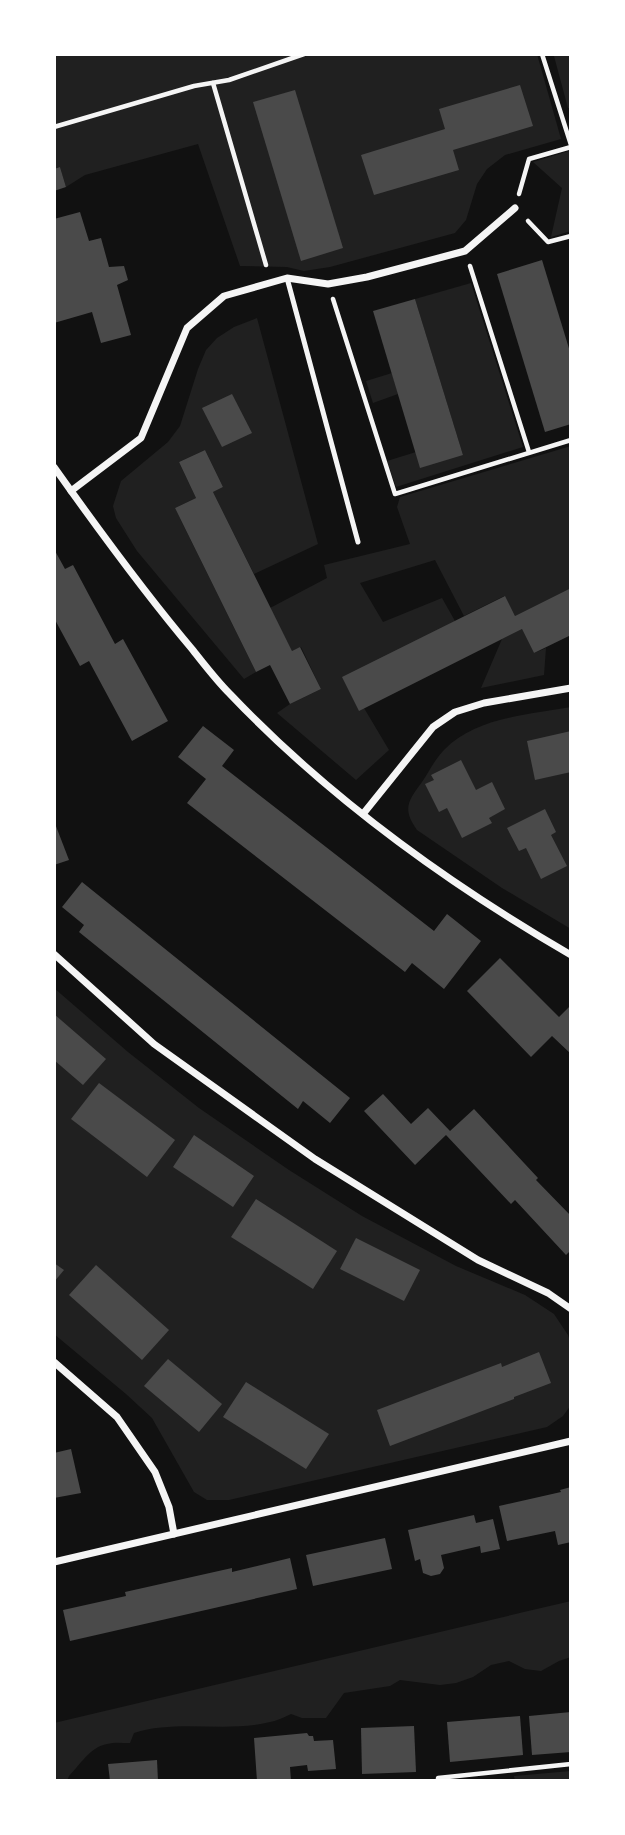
<svg xmlns="http://www.w3.org/2000/svg" width="625" height="1835" font-family="'IBM Plex Sans',sans-serif">
  <style>
    .green { fill: #202020 }
    .building { fill: #4a4a4a }
    .lines { fill: none; stroke-linecap: round; stroke-linejoin: round }
    .path { stroke: #f5f5f5; stroke-width: 4.5 }
    .service { stroke: #f5f5f5; stroke-width: 5 }
    .minor { stroke: #f5f5f5; stroke-width: 7 }
  </style>
  <rect width="100%" height="100%" fill="#111"/>
  <g class="green">
    <path d="M54,54H537L561,139L505,155L487,169L477,184L466,220L455,233L330,267L304,271L287,267L240,266L198,144L85,175L66,187L60,167L54,169Z"/>
    <path d="M561,54H571V108H568L554,56Z"/>
    <path d="M569,151L571,158V231L551,237L562,188L533,162Z"/>
    <path d="M471,283L523,447L396,487L387,461L416,452L463,455L415,299Z"/>
    <path d="M257,318L318,544L254,574L213,492L223,487L205,450L179,462L196,498L175,508L256,672L244,679L137,551L116,518L113,506L121,481L168,442L180,426L198,369L206,350L217,338L234,327Z"/>
    <path d="M392,373L398,394L373,403L366,381Z"/>
    <path d="M571,446V588L515,616L504,596L464,616L435,560L360,583L383,622L442,598L455,621L364,708L389,750L356,780L277,713L290,704L321,689L301,647L292,651L270,608L327,578L324,565L410,544L397,507L400,497Z"/>
    <path d="M522,629L534,653L546,648L544,675L481,688L502,639Z"/>
    <path d="M571,707V929L502,888L417,830C402,809 408,801 422,782C429,772 435,759 444,750C476,717 528,715 571,707Z"/>
    <path d="M54,988L128,1052L199,1108L289,1170L362,1216L456,1266L525,1295L554,1314L568,1335L571,1345V1405L563,1416L547,1427L229,1500H207L194,1492L152,1418L126,1394L54,1334Z"/>
    <path d="M571,1601V1657L559,1661L541,1671L525,1669L509,1661L491,1665L473,1677L456,1683L440,1685L400,1680L390,1686L344,1693L326,1718H302L291,1714C284,1717 277,1721 270,1722C226,1733 177,1719 134,1733L130,1743C122,1743 114,1742 107,1744C90,1747 80,1765 69,1776L67,1781H54V1723Z"/>
    <path d="M571,1771V1781H515L514,1776Z"/>
  </g>
  <g class="building">
    <path d="M520,85L533,126L453,150L459,170L374,195L361,155L445,129L439,109Z"/>
    <path d="M295,90L343,248L301,261L253,102Z"/>
    <path d="M60,167L66,187L54,191V169Z"/>
    <path d="M80,212L89,241L101,238L109,267L124,266L128,280L117,285L131,335L101,343L92,312L54,323V219Z"/>
    <path d="M542,260L571,355V424L545,432L497,274Z"/>
    <path d="M415,299L463,455L420,468L373,311Z"/>
    <path d="M232,394L252,433L222,447L202,408Z"/>
    <path d="M205,450L223,487L213,492L292,651L300,647L321,689L290,704L270,665L256,672L175,508L196,498L179,462Z"/>
    <path d="M54,549L65,569L73,565L115,644L123,639L168,721L132,741L89,661L80,666L54,618Z"/>
    <path d="M571,588V635L534,653L522,629L359,711L342,677L505,596L515,616Z"/>
    <path d="M203,726L234,750L222,766L434,931L447,914L481,941L444,989L412,963L405,972L187,803L206,779L178,757Z"/>
    <path d="M571,731V772L535,780L527,741Z"/>
    <path d="M461,760L476,790L492,782L505,809L489,818L492,823L462,838L447,808L439,812L425,784L434,780L431,775Z"/>
    <path d="M545,809L556,832L551,835L567,866L541,879L526,848L519,851L507,828Z"/>
    <path d="M54,821L69,860L54,865Z"/>
    <path d="M82,882L350,1098L330,1123L303,1101L298,1109L79,932L84,925L62,907Z"/>
    <path d="M500,958L559,1017L571,1005V1054L552,1036L531,1057L467,991Z"/>
    <path d="M54,1014L106,1059L83,1085L54,1060Z"/>
    <path d="M99,1083L175,1140L147,1177L71,1119Z"/>
    <path d="M383,1094L411,1124L428,1108L450,1131L474,1109L538,1178L536,1180L571,1216V1250L566,1255L515,1200L511,1204L446,1135L415,1165L364,1111Z"/>
    <path d="M194,1135L254,1176L233,1207L173,1167Z"/>
    <path d="M256,1199L337,1251L313,1289L231,1237Z"/>
    <path d="M356,1238L420,1270L404,1301L340,1269Z"/>
    <path d="M54,1263L64,1270L54,1282Z"/>
    <path d="M96,1265L169,1330L142,1360L69,1295Z"/>
    <path d="M539,1352L551,1383L514,1397V1399L390,1446L377,1410L501,1363L502,1367Z"/>
    <path d="M168,1359L222,1404L199,1432L144,1386Z"/>
    <path d="M246,1382L329,1434L306,1469L223,1417Z"/>
    <path d="M71,1449L81,1493L54,1498V1453Z"/>
    <path d="M571,1487V1542L558,1545L555,1531L507,1541L499,1506L561,1492L560,1490Z"/>
    <path d="M474,1515L476,1523L493,1519L500,1549L481,1553L480,1546L441,1555L444,1568L440,1574L431,1576L423,1573L420,1559L415,1561L408,1530Z"/>
    <path d="M385,1538L392,1569L313,1586L306,1555Z"/>
    <path d="M290,1558L297,1589L70,1641L63,1610L126,1596L125,1592L232,1568V1572Z"/>
    <path d="M571,1712V1752L532,1755L529,1716Z"/>
    <path d="M520,1716L523,1755L450,1762L447,1722Z"/>
    <path d="M414,1726L416,1772L362,1774L361,1728Z"/>
    <path d="M307,1733L309,1736H313L314,1741L333,1740L336,1769L308,1771L307,1765L290,1767L291,1781H257L254,1738Z"/>
    <path d="M157,1760L158,1781H110L108,1764Z"/>
  </g>
  <g class="lines">
    <g class="path">
      <path d="M542,54L571,145"/>
      <path d="M213,83L266,265"/>
      <path d="M54,127L194,86L229,80L304,54"/>
      <path d="M519,194L529,159L571,147"/>
      <path d="M528,221L548,242L571,236"/>
      <path d="M470,266L529,452"/>
      <path d="M333,299L395,494L571,440"/>
      <path d="M438,1781V1778L571,1764"/>
    </g>
    <path class="service" d="M287,278L358,542"/>
    <g class="minor">
      <path d="M54,467C98,529 143,591 192,649C204,664 216,680 230,694C329,798 447,883 571,955"/>
      <path d="M71,491L141,438L187,328L224,296L287,278L328,284L367,277L465,251L515,208"/>
      <path d="M363,814L433,727L455,712L484,703L571,688"/>
      <path d="M54,954L154,1044L315,1159L478,1260L548,1293L571,1309"/>
      <path d="M54,1362L117,1417L155,1472L169,1507L174,1534"/>
      <path d="M54,1562L571,1441"/>
    </g>
  </g>
  <rect width="625" height="1835" fill="none" stroke="#ffffff" stroke-width="112"/>
</svg>
